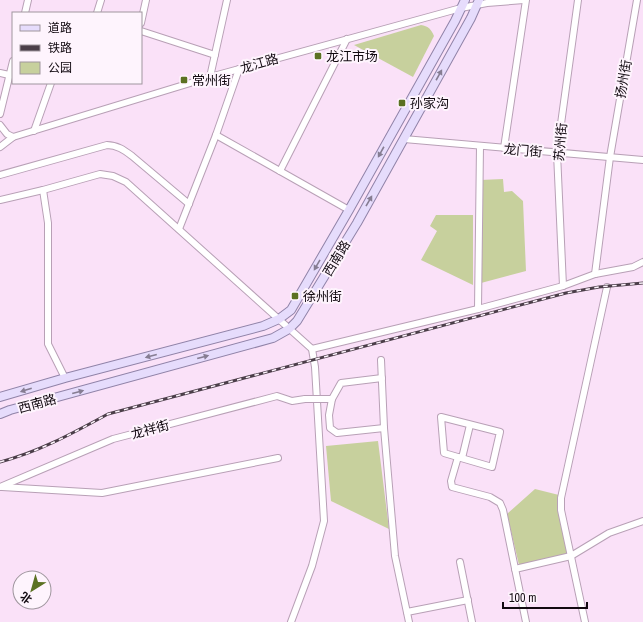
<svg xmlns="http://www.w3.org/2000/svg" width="643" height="622" font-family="'Archivo Narrow','Noto Sans SC',sans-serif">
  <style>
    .green { fill: #c7d09d }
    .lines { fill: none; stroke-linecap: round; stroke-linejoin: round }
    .minor-casing { stroke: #b8a0b6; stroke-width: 8 }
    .major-casing { stroke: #9083a8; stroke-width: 10 }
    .minor { stroke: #fff; stroke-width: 6 }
    .major { stroke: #e6dcfc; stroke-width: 8 }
    .rail-casing { stroke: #4b3e49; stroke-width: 3 }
    .rail { stroke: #fef4fd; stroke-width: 1.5; stroke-dasharray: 4.5; stroke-linecap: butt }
    .minor-bridge-casing { stroke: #b8a0b6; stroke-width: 8; stroke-linecap: butt }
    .minor-bridge { stroke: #fff; stroke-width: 6 }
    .oneway { fill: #867d92 }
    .poi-dot { fill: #5b7122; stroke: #fef4fd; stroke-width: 1.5 }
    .labels { text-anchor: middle; stroke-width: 4; stroke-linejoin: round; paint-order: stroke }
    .poi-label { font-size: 13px; fill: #110910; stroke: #fef4fd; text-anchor: start }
    .street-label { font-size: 13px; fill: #110910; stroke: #fef4fd }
  </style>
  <rect width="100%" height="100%" fill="#fae1f8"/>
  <g class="green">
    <path d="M421,25C428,26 431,29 434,36L413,77L354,45Z"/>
    <path d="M503,179L504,192L512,191L523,201L526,271L481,283L480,180Z"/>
    <path d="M436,215H473V285L421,260L437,231L430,226Z"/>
    <path d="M378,441L389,529L331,501L326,446Z"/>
    <path d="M535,489L559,495L558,507L567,554L519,565L507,514Z"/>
  </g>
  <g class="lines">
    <g class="minor-casing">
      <g id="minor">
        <path d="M25,13L28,0"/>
        <path d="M97,13L101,0"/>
        <path d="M141,23L146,0"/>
        <path d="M141,31L215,55"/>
        <path d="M0,73L9,75"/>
        <path d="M210,77L227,0"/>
        <path d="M0,114L13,61"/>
        <path d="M0,125L7,134L13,137"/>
        <path d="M34,131L51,83"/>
        <path d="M216,135L349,210"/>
        <path d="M404,139L643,160"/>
        <path d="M0,147L13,137L210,77L461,8L487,3L524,0"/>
        <path d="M504,148L526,0"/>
        <path d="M280,171L347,39"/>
        <path d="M0,175L107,145C117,145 124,150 132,156L189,204"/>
        <path d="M43,190L48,223V344L65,378"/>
        <path d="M0,200L43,190L100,174L113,176L126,182L312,349L315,367L324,521L312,566L291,622"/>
        <path d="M179,229L216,135L239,69"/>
        <path d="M595,274L610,157L637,0"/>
        <path d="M563,286L557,153L578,0"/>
        <path d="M478,309L480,146"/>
        <path d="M312,349L478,309L563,286L595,274L633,267L643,262"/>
        <path d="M381,360L384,428L395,556L409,622"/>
        <path d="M324,399H332L329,415L330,428L337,433L384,428"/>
        <path d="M332,399L341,383L382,378"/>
        <path d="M441,417L500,432L492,467L444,453Z"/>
        <path d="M458,457L451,481L452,487L490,497L500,503L503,510L526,622"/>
        <path d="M462,458L470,425"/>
        <path d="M0,487L113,439L277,396L292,401L305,399"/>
        <path d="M2,487L102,493L278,458"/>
        <path d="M460,562L472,622"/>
        <path d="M515,569L571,556L609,533L643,521"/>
        <path d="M407,612L468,600"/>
        <path d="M585,622L561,510V498L607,287"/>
      </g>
    </g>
    <g class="major-casing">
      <g id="major">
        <path d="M0,397L65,378L263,326L279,319L291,310L349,210L455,21L465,0"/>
        <path d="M0,414L10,410L273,338L289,329L297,321L357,223L471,18L479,0"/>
      </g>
    </g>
    <use href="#minor" class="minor"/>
    <use href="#major" class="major"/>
    <g class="rail-casing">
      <path id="rail" d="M0,462C39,452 73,433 108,414L566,293L599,287L643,283"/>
    </g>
    <use href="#rail" class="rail"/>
    <g class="minor-bridge-casing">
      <path id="minor-bridge" d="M305,399H324"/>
    </g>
    <use href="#minor-bridge" class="minor-bridge"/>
  </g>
  <defs><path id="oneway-solid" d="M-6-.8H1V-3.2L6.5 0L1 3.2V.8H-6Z"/></defs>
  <g class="oneway">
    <use href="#oneway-solid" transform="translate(439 75) rotate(-61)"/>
    <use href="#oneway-solid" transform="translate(381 152) rotate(119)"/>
    <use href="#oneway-solid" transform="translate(369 201) rotate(-60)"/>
    <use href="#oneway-solid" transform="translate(317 265) rotate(120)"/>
    <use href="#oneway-solid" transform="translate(151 356) rotate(165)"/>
    <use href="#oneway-solid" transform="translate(203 357) rotate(-15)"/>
    <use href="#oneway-solid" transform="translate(26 390) rotate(163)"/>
    <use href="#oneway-solid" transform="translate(78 392) rotate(-15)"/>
  </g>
  <g class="poi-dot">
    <rect x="314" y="52" width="8" height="8" rx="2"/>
    <rect x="180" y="76" width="8" height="8" rx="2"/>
    <rect x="398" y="99" width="8" height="8" rx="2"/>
    <rect x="291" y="292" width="8" height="8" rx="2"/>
  </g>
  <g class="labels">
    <g class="poi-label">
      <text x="326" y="61">龙江市场</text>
      <text x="192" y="85">常州街</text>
      <text x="410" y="108">孙家沟</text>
      <text x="303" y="301">徐州街</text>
    </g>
    <g class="street-label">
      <text transform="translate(259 63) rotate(-16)" y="5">龙江路</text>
      <text transform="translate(623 79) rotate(-80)" y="5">扬州街</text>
      <text transform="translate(560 142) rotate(-85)" y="5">苏州街</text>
      <text transform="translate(523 150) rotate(5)" y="5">龙门街</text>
      <text transform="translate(336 258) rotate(-59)" y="5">西南路</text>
      <text transform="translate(37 403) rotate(-15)" y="5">西南路</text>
      <text transform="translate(150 429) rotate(-15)" y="5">龙祥街</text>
    </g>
  </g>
  <rect x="12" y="12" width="130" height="72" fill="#fef4fd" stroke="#9f969e"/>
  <rect x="20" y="25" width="20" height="6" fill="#e6dcfc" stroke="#9f969e"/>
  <text x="48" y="32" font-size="12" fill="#110910">道路</text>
  <rect x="20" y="45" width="20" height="6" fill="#4b3e49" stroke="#9f969e"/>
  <text x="48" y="52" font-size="12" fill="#110910">铁路</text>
  <rect x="20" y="62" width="20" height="12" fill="#c7d09d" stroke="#9f969e"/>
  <text x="48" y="72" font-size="12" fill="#110910">公园</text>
  <g transform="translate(32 590) rotate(217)"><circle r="19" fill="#fef4fd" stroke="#9f969e"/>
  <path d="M0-3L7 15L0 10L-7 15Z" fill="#5b7122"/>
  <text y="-6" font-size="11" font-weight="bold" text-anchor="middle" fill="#110910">北</text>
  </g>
  <path d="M503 602v6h84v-6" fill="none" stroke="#110910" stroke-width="2"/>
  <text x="509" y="602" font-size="12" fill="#110910" stroke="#fef4fd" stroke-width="3" paint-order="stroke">100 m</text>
</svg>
